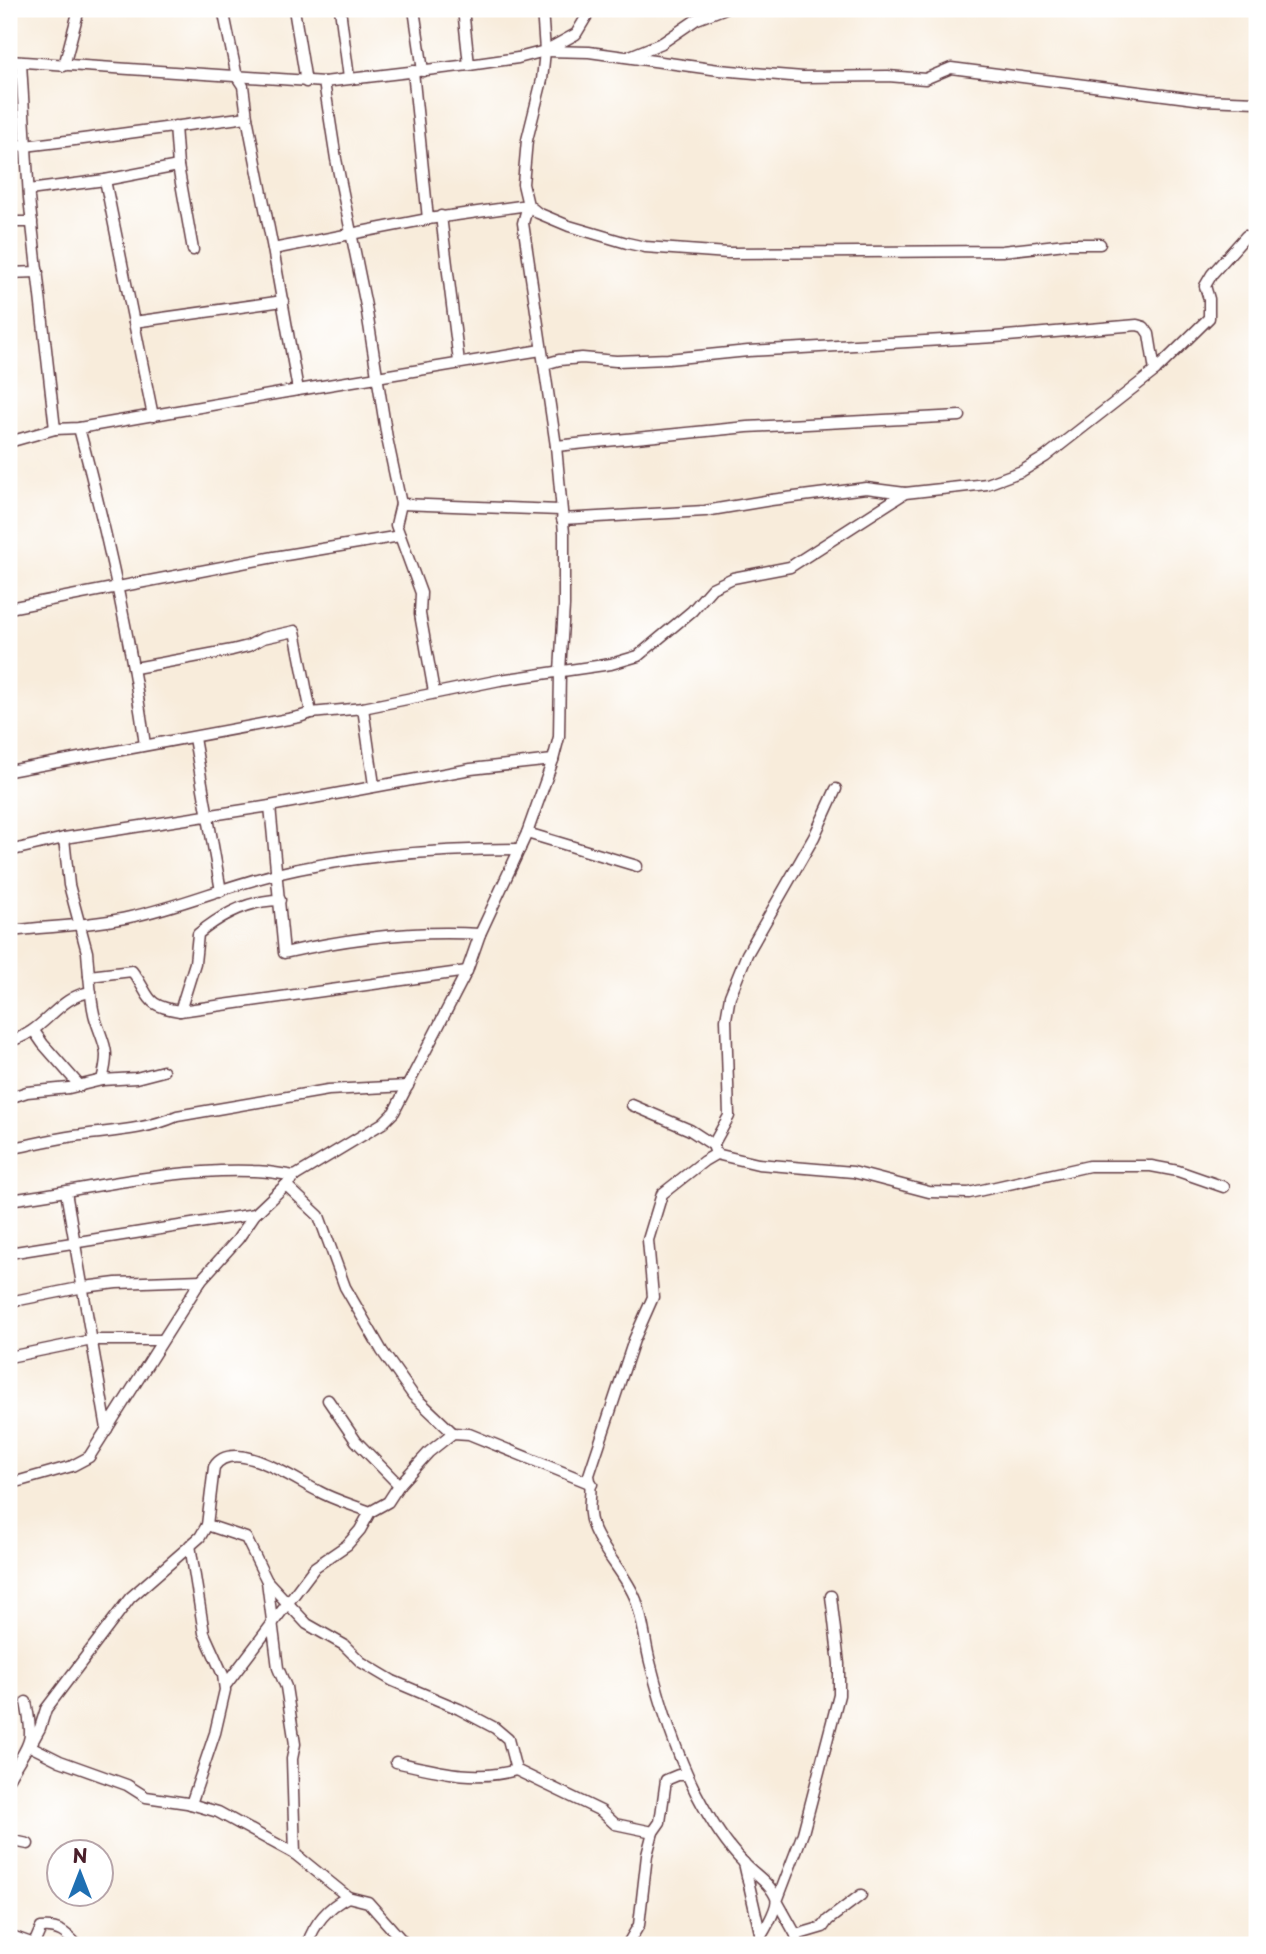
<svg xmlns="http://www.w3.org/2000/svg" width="1266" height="1954" font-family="'Playpen Sans',sans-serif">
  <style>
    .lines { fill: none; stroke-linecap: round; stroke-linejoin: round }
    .minor-casing { stroke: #643e45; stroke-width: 13 }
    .minor { stroke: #fff; stroke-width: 10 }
  </style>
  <rect width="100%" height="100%" fill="#fff"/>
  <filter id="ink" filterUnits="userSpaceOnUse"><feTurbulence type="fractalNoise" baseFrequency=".0143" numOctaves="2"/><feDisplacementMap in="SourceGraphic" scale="14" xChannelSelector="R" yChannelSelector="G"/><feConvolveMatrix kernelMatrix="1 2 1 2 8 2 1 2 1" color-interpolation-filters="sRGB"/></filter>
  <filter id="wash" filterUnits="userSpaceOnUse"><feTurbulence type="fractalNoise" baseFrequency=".00686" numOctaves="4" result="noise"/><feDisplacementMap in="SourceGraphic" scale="28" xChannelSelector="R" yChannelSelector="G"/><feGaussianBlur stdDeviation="1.57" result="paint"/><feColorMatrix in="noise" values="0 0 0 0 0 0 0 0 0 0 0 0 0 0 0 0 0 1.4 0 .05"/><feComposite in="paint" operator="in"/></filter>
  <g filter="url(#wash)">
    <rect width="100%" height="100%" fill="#f8ecdb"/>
  </g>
  <g filter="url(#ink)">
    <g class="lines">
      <g class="minor-casing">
        <g id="minor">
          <path d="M223,9L237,77L243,86L247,117L273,249L428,219"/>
          <path d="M294,9L306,82"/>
          <path d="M340,9L349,78"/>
          <path d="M414,9L423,71"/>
          <path d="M463,9L469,65"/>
          <path d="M545,51L589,52L719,70L803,77L888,76L925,79L951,68L1203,100L1257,102"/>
          <path d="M630,56L662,43L697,19L723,9"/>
          <path d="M9,61L324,82L469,65L518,58L545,51L576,34L591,9"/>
          <path d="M21,63L29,198L55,429L79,428L298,390L541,350"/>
          <path d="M64,66L79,9"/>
          <path d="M413,71L428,219L528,205L538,213L569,226L627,243L645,247L728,253L1002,251L1066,244H1100"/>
          <path d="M324,82L336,159L366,306L387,438L401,504L396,525L421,593L420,614L434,692"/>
          <path d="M175,126L178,166L193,250"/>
          <path d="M9,144L25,146L83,139L247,117"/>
          <path d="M105,180L153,416"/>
          <path d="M29,190L105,180L178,166"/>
          <path d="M441,216L459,362"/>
          <path d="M9,222H32"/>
          <path d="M273,249L298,390"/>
          <path d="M9,273L38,272"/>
          <path d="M134,322L283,301"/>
          <path d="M545,364L559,360L582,358L616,361L668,359L748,351L995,337L1137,325L1144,327L1149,334L1155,371"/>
          <path d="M79,428C107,533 131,639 145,745"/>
          <path d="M9,442L55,429"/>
          <path d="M556,446L747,427L960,416"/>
          <path d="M401,504L560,510"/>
          <path d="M562,519L705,511L771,500L866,488L905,493"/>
          <path d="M9,608L274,557L400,536"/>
          <path d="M135,668L232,650L248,646L263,638L295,631L311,713"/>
          <path d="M363,708L374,785"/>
          <path d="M194,738L221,891"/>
          <path d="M9,771L299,717L311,713L363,708L500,680L611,664L638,656L692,611L712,588L733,578L790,567L905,493L987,484L1022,471L1045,457L1155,371L1209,318V299L1205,286L1212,274L1246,236"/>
          <path d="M270,806L284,953C349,938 413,930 480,934"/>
          <path d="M527,833L637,866"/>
          <path d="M64,838L69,885L87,952L89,976"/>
          <path d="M9,851L64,838L270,806L471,769L553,760"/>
          <path d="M9,931C49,926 91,926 130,917C178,907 224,887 272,875C353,855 437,849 520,849"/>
          <path d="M180,1011L195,963L198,934C221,915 250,900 280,900"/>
          <path d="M34,1031L43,1044L80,1086"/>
          <path d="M9,1041C44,1034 57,996 91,992"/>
          <path d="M102,1080L136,1078L163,1071"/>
          <path d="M9,1098L27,1092L69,1088L102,1080C110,1049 105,1048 96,1021C91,1007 91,991 89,976L132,971C152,996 142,1005 180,1011L467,971"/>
          <path d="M632,1105L690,1130L713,1145"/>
          <path d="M9,1149C30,1145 52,1139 74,1136C110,1131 143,1131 177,1116L328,1090L408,1086"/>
          <path d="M716,1154L713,1145L729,1116L726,1019L730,996L747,954L814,837L836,789"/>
          <path d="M286,1185L319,1216L345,1287L382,1351L413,1395L453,1433"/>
          <path d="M66,1192L107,1429"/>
          <path d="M9,1200C90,1189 171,1168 253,1171C267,1171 281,1174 295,1176"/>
          <path d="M9,1253L255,1214"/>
          <path d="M9,1302L84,1287L116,1283L201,1280"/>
          <path d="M9,1357L92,1340H162"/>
          <path d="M328,1400L356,1441L399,1485L388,1502L370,1512C353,1505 334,1500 318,1491C295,1480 233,1436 214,1467L207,1525L200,1537L130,1598L46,1709L40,1728L30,1746L60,1761L127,1785L146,1797L187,1803L218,1812L295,1854L348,1897"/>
          <path d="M9,1484L72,1466L89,1457L201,1280L238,1239L255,1214L295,1176L383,1123L394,1112L467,971L480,934L527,833L553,760L559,737L560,671L564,606V533L556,446L523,223L528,205L523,184L527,140L542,80L545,51L542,9"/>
          <path d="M399,1485L429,1452L453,1433L469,1434L592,1484"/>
          <path d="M207,1525L246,1538L267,1581L278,1668L286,1687L295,1744L292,1759L295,1854"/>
          <path d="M190,1545L204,1633L223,1675L225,1690L215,1733L191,1804"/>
          <path d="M267,1581L307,1624L344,1645L361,1662L393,1681L459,1709L495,1728L508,1739L516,1770L601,1811L615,1824L653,1832"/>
          <path d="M225,1686L315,1567L347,1545L360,1530L370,1512"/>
          <path d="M396,1762C437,1771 475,1782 516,1770"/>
          <path d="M9,1778C29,1741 35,1747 26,1702"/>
          <path d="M9,1840L28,1844"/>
          <path d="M744,1863L761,1937"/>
          <path d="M9,1935L34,1944L41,1928C58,1926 66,1933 77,1945"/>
          <path d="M796,1935L823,1927L828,1920L861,1895"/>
          <path d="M307,1945C314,1924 328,1907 348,1897L368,1902L406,1945"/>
          <path d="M627,1945L639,1925L647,1855L653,1832L660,1822L666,1780L678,1775H687"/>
          <path d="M754,1945C761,1938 779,1907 776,1898C771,1884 754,1874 744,1863C724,1843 709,1818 696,1793C676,1753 661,1706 650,1662C645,1642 643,1620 636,1600C626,1574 603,1553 593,1527C585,1506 594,1493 589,1475L634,1340L653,1297L648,1240L662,1194L704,1161L716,1154L758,1164L853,1172L929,1192L969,1193L1089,1166H1151L1178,1171L1224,1187"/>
          <path d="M798,1945L796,1935L777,1901L803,1833L839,1695V1664L831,1596"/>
          <path d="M1244,1945L1257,1942"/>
        </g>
      </g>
      <use href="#minor" class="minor"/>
    </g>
  </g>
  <rect width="1266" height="1954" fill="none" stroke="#fff" stroke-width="35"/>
  <g transform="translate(80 1873)"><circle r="33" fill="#ffffff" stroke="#b7a5aa" stroke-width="2"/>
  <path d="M0-5L12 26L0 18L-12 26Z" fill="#1f6fb2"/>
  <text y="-10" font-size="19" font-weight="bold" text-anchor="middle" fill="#4a1f2b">N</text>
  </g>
</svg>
